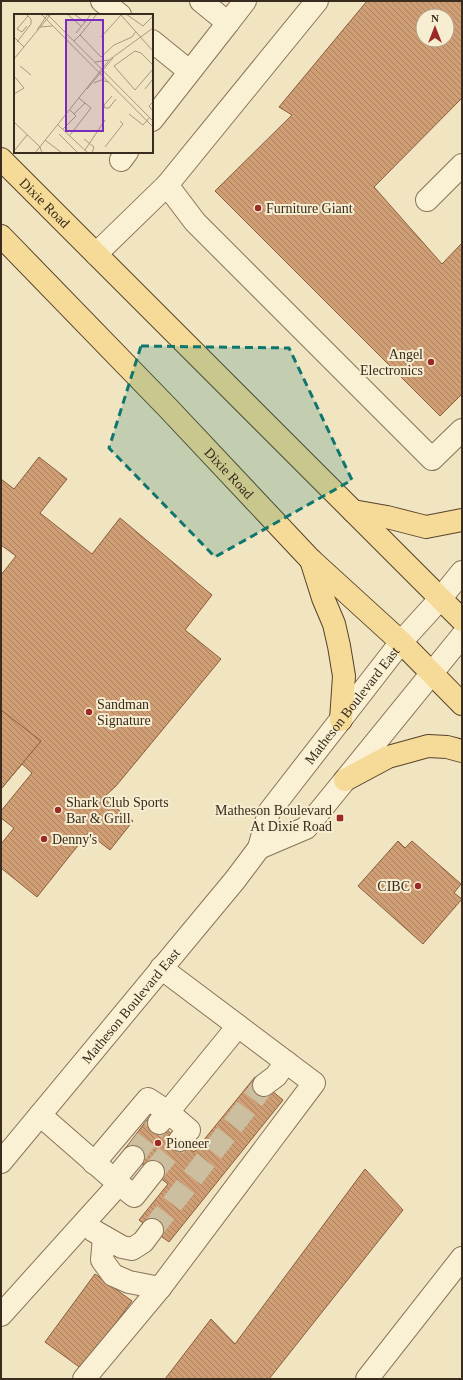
<svg xmlns="http://www.w3.org/2000/svg" width="463" height="1380" font-family="Georgia,serif">
  <style>
    .building { fill: url(#building-back-hatch); stroke: #8a5e3d; fill-rule: evenodd }
    .lines { fill: none; stroke-linecap: round; stroke-linejoin: round }
    .minor-tunnel { stroke: #cbbfa0; stroke-width: 22; stroke-dasharray: 22 11; stroke-linecap: butt }
    .minor-casing { stroke: #8a7458; stroke-width: 24 }
    .major-casing { stroke: #57422c; stroke-width: 24 }
    .minor { stroke: #faf0d4; stroke-width: 22 }
    .major { stroke: #f5db97; stroke-width: 22 }
    .marked { fill: #0f766e; fill-opacity: 0.2; stroke: #0f766e; stroke-width: 3; stroke-dasharray: 8 5; stroke-linejoin: round }
    .poi-dot { fill: #9b2925; stroke: #f7edd1; stroke-width: 1.5 }
    .labels { text-anchor: middle; stroke-width: 4; stroke-linejoin: round; paint-order: stroke }
    .street-label { font-size: 14px; fill: #392b1d; stroke: #f7edd1 }
    .poi-label { font-size: 14px; fill: #392b1d; stroke: #f7edd1; text-anchor: start }
    .inset-road { fill: none; stroke: #a79a7f; stroke-width: 1 }
    .view { fill: #7b2cbf; fill-opacity: 0.15; stroke: #7b2cbf; stroke-width: 2 }
    .inset-edge { fill: none; stroke: #392b1d; stroke-width: 2 }
  </style>
  <defs>
    <pattern id="building-back-hatch" width="6" height="6" patternUnits="userSpaceOnUse"><rect width="6" height="6" fill="#cf9e75"/><path d="M-1 5l2 2M0 0l6 6M5-1l2 2" fill="none" stroke="#a9815f"/></pattern>
  </defs>
  <rect width="100%" height="100%" fill="#f0e4c1"/>
  <g class="building">
    <path d="M367,1H462V98L374,187L442,264L462,243V394L440,416L215,191L292,115L279,107ZM423,16H447V40H423Z"/>
    <path d="M39,457L67,479L40,513L92,554L120,518L212,595L185,630L221,659L116,786L103,798L133,821L110,850L88,833L37,897L1,868V844L14,828L1,818V811L32,773L22,764L1,789V575L16,556L1,545V479L14,489Z"/>
    <path d="M1,710L41,741L1,789Z"/>
    <path d="M398,841L405,848L412,841L461,884L454,893L462,899L423,944L358,886Z"/>
    <path d="M255,1077L283,1100L169,1242L139,1220L168,1184L124,1150L150,1116L194,1152Z"/>
    <path d="M365,1169L403,1210L269,1379H165L211,1319L235,1344Z"/>
    <path d="M95,1274L132,1301L82,1369L45,1342Z"/>
  </g>
  <g class="lines">
    <g class="minor-tunnel">
      <path d="M133,1157L159,1123"/>
      <path d="M153,1172L180,1140"/>
      <path d="M152,1230L264,1085"/>
    </g>
    <g class="minor-casing">
      <g id="minor">
        <path d="M102,1L120,15"/>
        <path d="M201,1L228,23L245,1"/>
        <path d="M152,41L189,71"/>
        <path d="M152,120L228,23"/>
        <path d="M121,160L127,152"/>
        <path d="M167,185L317,1"/>
        <path d="M427,200L462,165"/>
        <path d="M96,254L167,185L195,222L432,459L462,430"/>
        <path d="M259,848L306,828L462,636"/>
        <path d="M264,1085L276,1076L286,1062"/>
        <path d="M159,1123L168,1112L189,1130L180,1140"/>
        <path id="s1" d="M1,1162L235,880L259,848L269,812L401,642L440,599L462,572"/>
        <path d="M94,1163L148,1099L168,1112L238,1026"/>
        <path d="M114,1180L133,1157"/>
        <path d="M119,1184L134,1196L153,1172"/>
        <path d="M94,1231L122,1247L132,1249L143,1242L152,1230"/>
        <path d="M104,1237L102,1260L113,1275L129,1282L160,1288"/>
        <path d="M1,1315L119,1184L40,1115"/>
        <path d="M84,1379L160,1288L314,1083L161,968"/>
        <path d="M367,1379L462,1258"/>
      </g>
    </g>
    <g class="major-casing">
      <g id="major">
        <path id="s2" d="M1,159L462,620"/>
        <path id="s3" d="M1,236L168,408L310,559L401,642L462,704"/>
        <path d="M353,511L387,517L426,527L462,520"/>
        <path d="M311,560L323,598L334,624L339,646L344,676L341,720"/>
        <path d="M345,780L388,757L428,746L447,747L462,751"/>
      </g>
    </g>
    <use href="#minor" class="minor"/>
    <use href="#major" class="major"/>
  </g>
  <path class="marked" d="M141,346L289,348L352,480L215,557L109,448Z"/>
  <g class="poi-dot">
    <circle cx="258" cy="208" r="4"/>
    <circle cx="431" cy="362" r="4"/>
    <circle cx="89" cy="712" r="4"/>
    <circle cx="58" cy="810" r="4"/>
    <rect x="336" y="814" width="8" height="8" rx="2"/>
    <circle cx="44" cy="839" r="4"/>
    <circle cx="418" cy="886" r="4"/>
    <circle cx="158" cy="1143" r="4"/>
  </g>
  <g class="labels">
    <g class="street-label">
      <text dy="5" stroke="none"><textPath href="#s2" startOffset="62">Dixie Road</textPath></text>
      <text dy="5" stroke="none"><textPath href="#s3" startOffset="329">Dixie Road</textPath></text>
      <text dy="5" stroke="none"><textPath href="#s1" startOffset="579">Matheson Boulevard East</textPath></text>
      <text dy="5" stroke="none"><textPath href="#s1" startOffset="203">Matheson Boulevard East</textPath></text>
    </g>
    <g class="poi-label">
      <text x="266" y="213">Furniture Giant</text>
      <text x="423" y="359" text-anchor="end">Angel<tspan x="423" dy="16">Electronics</tspan></text>
      <text x="97" y="709">Sandman<tspan x="97" dy="16">Signature</tspan></text>
      <text x="66" y="807">Shark Club Sports<tspan x="66" dy="16">Bar &amp; Grill</tspan></text>
      <text x="332" y="815" text-anchor="end">Matheson Boulevard<tspan x="332" dy="16">At Dixie Road</tspan></text>
      <text x="52" y="844">Denny's</text>
      <text x="410" y="891" text-anchor="end">CIBC</text>
      <text x="166" y="1148">Pioneer</text>
    </g>
  </g>
  <g transform="translate(14 14)">
    <rect width="139" height="139" fill="#f0e4c1"/>
    <path class="inset-road" d="M27,0L139,113M33,0L139,107M53,0L67,12M60,0L71,8L77,0M106,0L139,37M112,0L129,12L139,2M13,12L8,18L3,15L14,2M26,13L38,12M23,16L34,0M62,19L71,8M66,21L83,0M0,23L10,33M87,23L108,0M60,27L66,21L87,43L100,31L118,23L122,17M3,28L17,10V5L12,0M0,45L37,0M81,48L95,46M139,51L127,39L121,37L100,52L121,76L139,55M6,52L17,61M0,62L10,74L0,80M80,69L87,66L94,68M73,75L99,44M131,75L139,65M98,82L90,91L91,94H95L102,85M139,88L135,92L139,97M60,100L71,89M115,100L129,111L136,103M0,108L26,133L28,139M44,111L74,139M49,115L62,102L56,96M45,120L64,139M56,121L77,94L65,84M70,125L80,133L78,139M31,126L48,139M91,133L109,110L106,107M71,136L91,106M0,137L13,121M21,139L95,46L139,14"/>
    <path class="view" d="M52,6H89V117H52Z"/>
    <rect width="139" height="139" class="inset-edge"/>
  </g>
  <rect width="463" height="1380" fill="none" stroke="#392b1d" stroke-width="4"/>
  <g transform="translate(435 28)"><circle r="19" fill="#f7edd1" stroke="#ab9f89"/>
  <path d="M0-3L7 15L0 10L-7 15Z" fill="#9b2925"/>
  <text y="-6" font-size="11" font-weight="bold" text-anchor="middle" fill="#392b1d">N</text>
  </g>
</svg>
